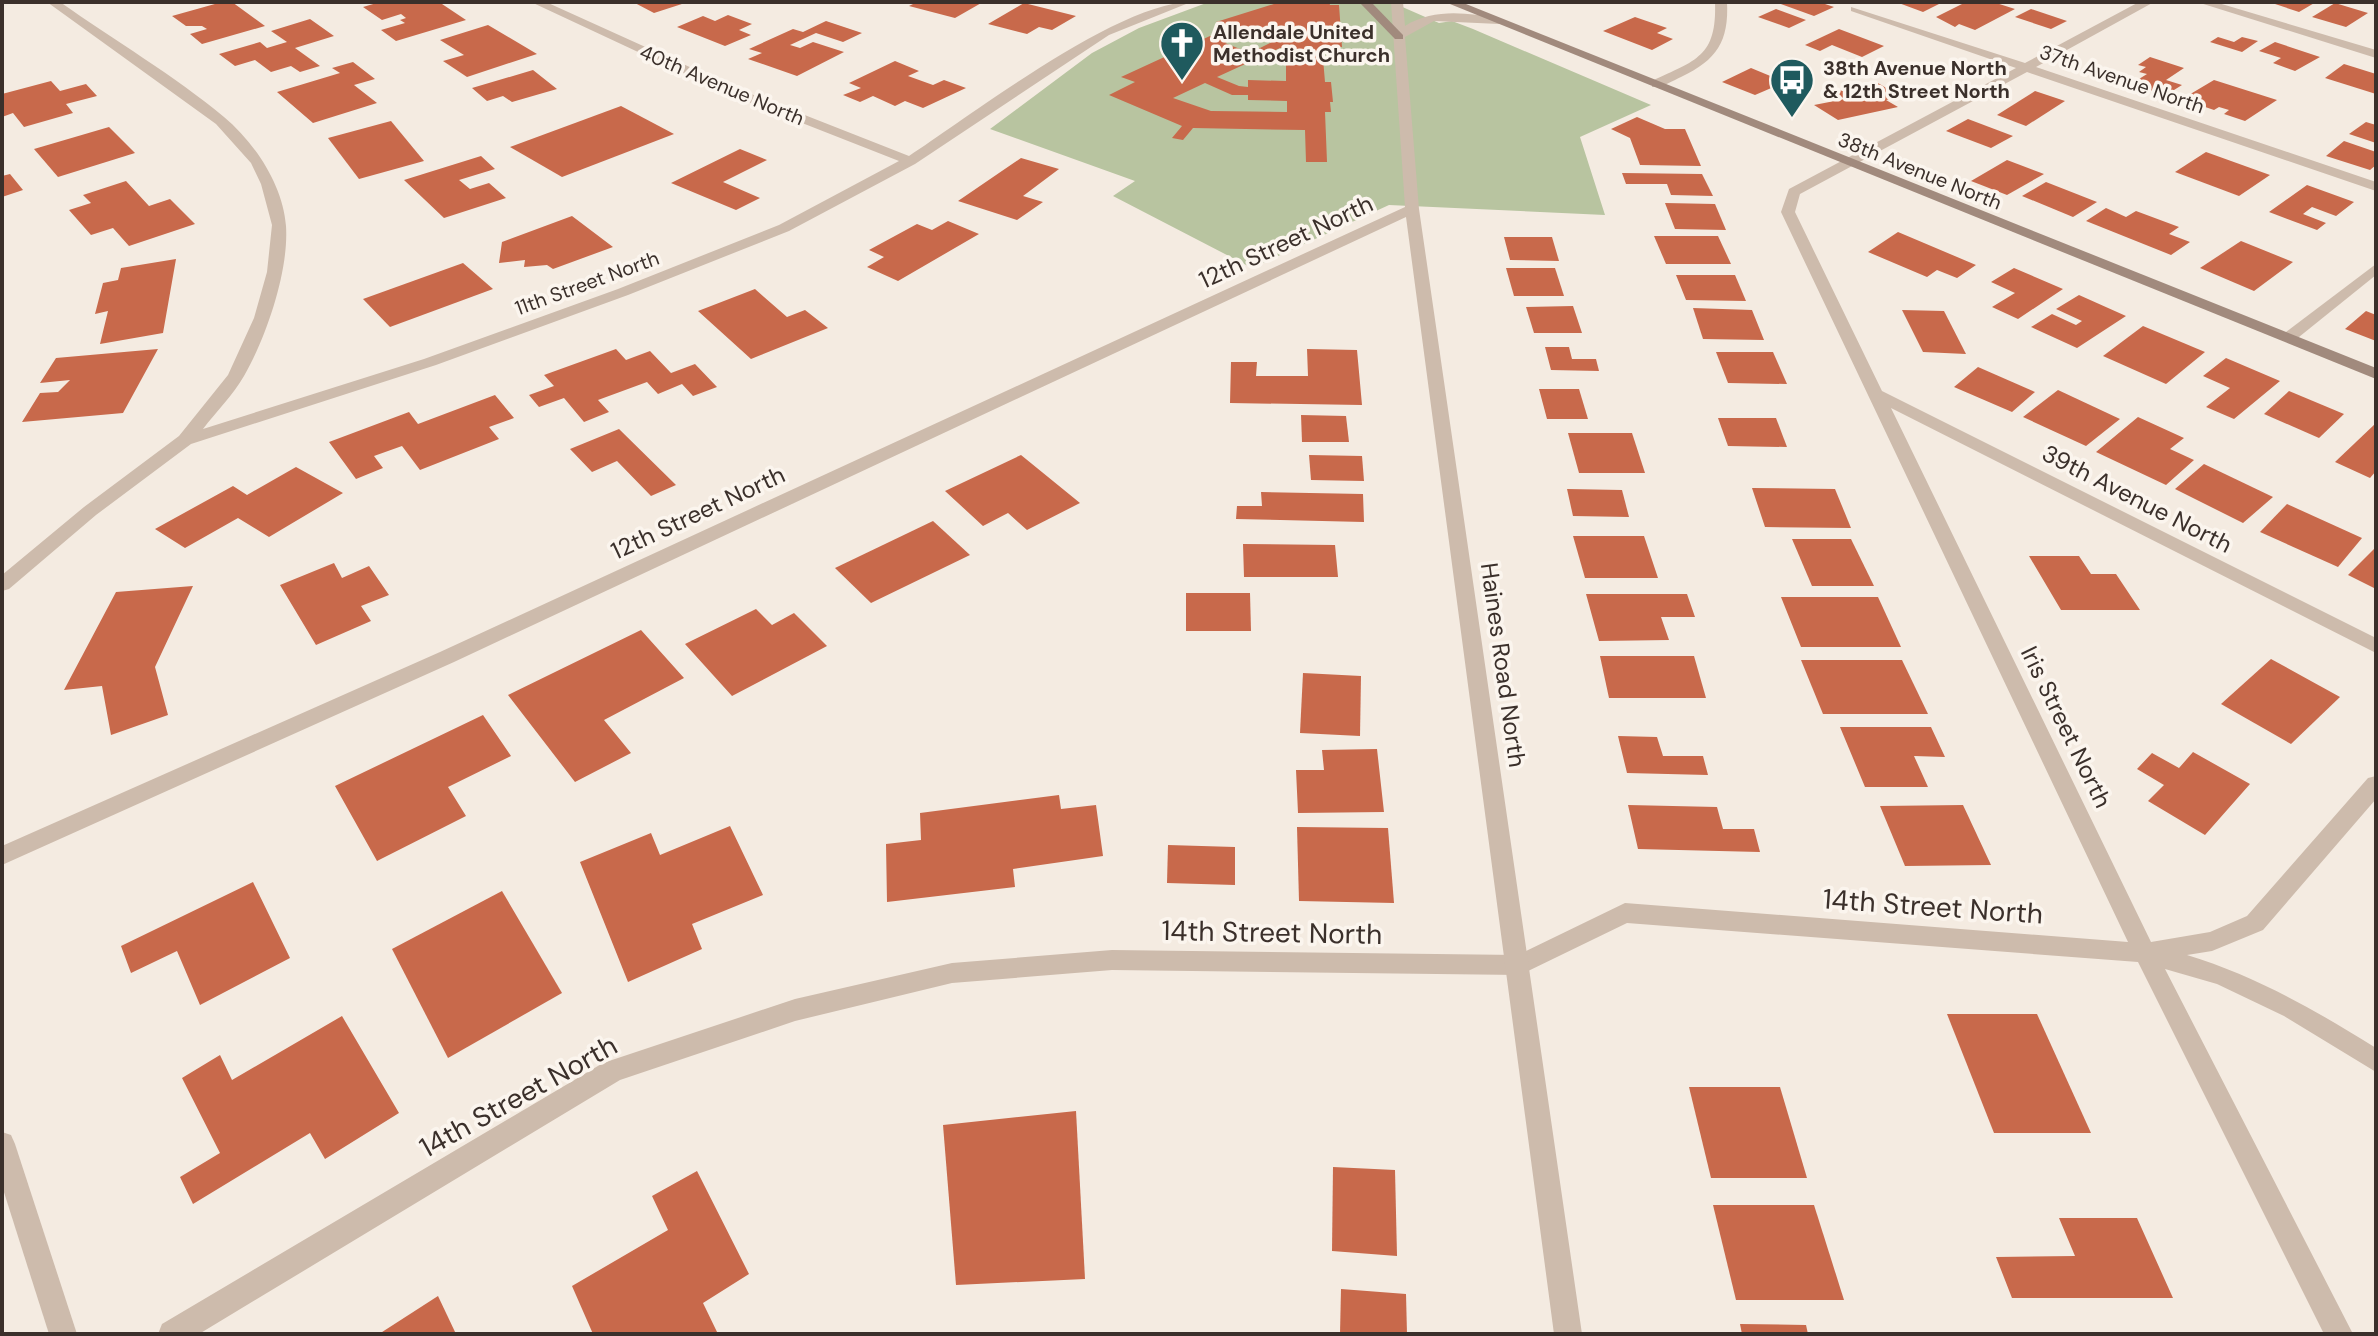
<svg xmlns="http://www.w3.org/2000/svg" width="2378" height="1336" font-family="'DM Sans',sans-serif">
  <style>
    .green { fill: #b8c4a0 }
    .building { fill: #c8694b; fill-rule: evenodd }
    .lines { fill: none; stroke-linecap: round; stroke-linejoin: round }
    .minor { fill: #cdbbac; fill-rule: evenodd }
    .tertiary { fill: #cdbbac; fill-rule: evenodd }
    .secondary { fill: #a18a7d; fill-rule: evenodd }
    .labels { text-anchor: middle; stroke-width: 7; stroke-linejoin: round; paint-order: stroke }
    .far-poi-label { font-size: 20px; font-weight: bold; fill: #3b302b; stroke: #fbf5ee; text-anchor: start }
    .far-street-label { font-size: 20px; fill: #3b302b; stroke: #fbf5ee }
    .street-label { font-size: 24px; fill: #3b302b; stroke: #fbf5ee }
    .near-street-label { font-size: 28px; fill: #3b302b; stroke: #fbf5ee }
  </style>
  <rect width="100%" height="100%" fill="#f4ebe1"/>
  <path class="green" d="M1209,2H1391L1439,23L1452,21L1473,29L1651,105L1580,137L1605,215L1389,205L1252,268L1113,196L1135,181L990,129L1092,53L1139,28Z"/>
  <g class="building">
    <path d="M222,2H232L265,26L202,44L190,34L207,29L202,26H186L172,16Z"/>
    <path d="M380,2H439L466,20L396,41L381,30L405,23L400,20L406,18L401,14L382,20L363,7Z"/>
    <path d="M633,2H685V3L654,13Z"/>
    <path d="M917,2H983L955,18L909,6Z"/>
    <path d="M1280,2H1329L1330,5H1339L1342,47H1322L1325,82H1331L1333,102H1330L1331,112H1325L1327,162H1306L1305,130L1193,128L1183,140L1172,138L1182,126L1109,95L1135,82L1121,77L1210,36L1231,40L1225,43L1250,53L1276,40L1231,31L1216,22ZM1280,48H1286V81L1248,80V87L1239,86L1217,77ZM1205,83L1232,95H1248V100L1287,101V112L1211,111L1173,98Z"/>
    <path d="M1775,2H1819L1834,7L1814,16Z"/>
    <path d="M1896,2H1943L1923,12Z"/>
    <path d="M1966,2H1993L2015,9L1975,30L1959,24L1955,27L1936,17Z"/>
    <path d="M2269,2H2316L2299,12Z"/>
    <path d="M1024,3L1076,16L1052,30L1039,27L1027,34L988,24Z"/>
    <path d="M2335,3L2368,13L2346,27L2312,17Z"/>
    <path d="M1776,9L1806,20L1789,28L1758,17Z"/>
    <path d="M2031,9L2067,21L2051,29L2015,17Z"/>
    <path d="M728,15L752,24L739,30L751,35L725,46L677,27L703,16L715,21Z"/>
    <path d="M1635,17L1667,28L1657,33L1673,39L1652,50L1603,31Z"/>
    <path d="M310,19L334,36L295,48L320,66L300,72L291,66L271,72L255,60L235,66L219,54L260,42L267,48L287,42L271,31Z"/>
    <path d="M826,21L862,33L843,42L816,33L790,45L800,48L813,42L844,52L797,76L748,59L762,53L749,49L793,29L803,32Z"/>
    <path d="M488,25L537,54L467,77L443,61L464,55L440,40Z"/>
    <path d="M1839,29L1884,46L1862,57L1832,45L1820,51L1805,45Z"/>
    <path d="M2218,37L2234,42L2242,37L2258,41L2242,52L2210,42Z"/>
    <path d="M2275,42L2320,57L2295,71L2273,63L2281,58L2259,51Z"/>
    <path d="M2150,57L2184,68L2166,80L2182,85L2166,95L2131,84L2147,74L2139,72L2146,67L2138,65Z"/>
    <path d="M895,61L919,71L908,76L933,85L944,80L966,88L923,108L905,101L895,106L873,96L860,102L843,95L861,88L849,83Z"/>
    <path d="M353,62L375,79L354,85L377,103L313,123L277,92L340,73L332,68Z"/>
    <path d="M2344,64L2376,74V94L2325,78Z"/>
    <path d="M1751,68L1785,82L1755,95L1722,82Z"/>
    <path d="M533,70L557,89L512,102L503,96L487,101L472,88Z"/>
    <path d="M2214,80L2277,100L2245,121L2224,114L2229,110L2219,107L2214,110L2182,99Z"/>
    <path d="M51,81L60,91L86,84L97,96L66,104L73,113L24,127L13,113L2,117V94Z"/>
    <path d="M1878,83L1901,97L1886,100L1898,107L1838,120L1814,105L1845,99L1833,92Z"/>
    <path d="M2035,91L2065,101L2026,126L1997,115Z"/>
    <path d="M621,106L674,134L562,177L510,147Z"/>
    <path d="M1637,117L1665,129H1685L1701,166L1640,165L1630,138L1611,129Z"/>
    <path d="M1968,119L2013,136L1991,148L1946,131Z"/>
    <path d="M391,121L424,161L359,179L328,138Z"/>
    <path d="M2366,122L2376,125V143L2349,134Z"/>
    <path d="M109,127L135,153L58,177L34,149Z"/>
    <path d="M2344,141L2376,152V165L2370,170L2326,156Z"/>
    <path d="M740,149L767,160L723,182L760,198L736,210L671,183Z"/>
    <path d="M2206,152L2270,175L2239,196L2175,172Z"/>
    <path d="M481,156L495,169L459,180L470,189L489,183L506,198L444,218L404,180Z"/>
    <path d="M1021,158L1059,169L1023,196L1043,202L1017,220L958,201Z"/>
    <path d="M2007,160L2044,174L2007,195L1971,181Z"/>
    <path d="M1622,173L1702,174L1713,196L1671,195L1667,184H1626Z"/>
    <path d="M10,174L23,190L2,197V176Z"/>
    <path d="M126,181L149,206L170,199L195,224L129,246L113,228L91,235L69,210L91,203L83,195Z"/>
    <path d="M2046,182L2097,202L2073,217L2022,196Z"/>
    <path d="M2307,185L2354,202L2336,216L2312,207L2303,214L2326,223L2317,230L2269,212Z"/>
    <path d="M1665,203L1715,204L1726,230L1675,229Z"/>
    <path d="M2106,208L2126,217L2136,211L2179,227L2169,234L2190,242L2171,255L2086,221Z"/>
    <path d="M572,216L613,247L553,269L547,265L524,267L525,260L499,263L502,242Z"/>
    <path d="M948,221L979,234L898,281L867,267L884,257L869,250L917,224L932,230Z"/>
    <path d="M1898,232L1976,265L1957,278L1937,270L1927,277L1868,252Z"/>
    <path d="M1654,236H1718L1731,264H1666Z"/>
    <path d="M1504,237H1552L1559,261L1510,260Z"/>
    <path d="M2241,241L2293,262L2254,291L2200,268Z"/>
    <path d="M176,259L163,333L100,344L108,311L95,314L103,283L118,280L121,268Z"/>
    <path d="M463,263L493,289L390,327L363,299Z"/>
    <path d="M1506,268H1555L1564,296H1514Z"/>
    <path d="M2014,268L2063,289L2018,319L1992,307L2015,293L1991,282Z"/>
    <path d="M1676,275H1735L1746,301L1686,300Z"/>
    <path d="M755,289L787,317L805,310L828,328L751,359L698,311Z"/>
    <path d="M2079,295L2126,316L2077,348L2031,327L2052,314L2076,325L2082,321L2056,309Z"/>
    <path d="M1573,306L1582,333H1534L1526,307Z"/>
    <path d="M1693,308L1752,310L1764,340L1703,339Z"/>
    <path d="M1902,310L1944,311L1966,354L1923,352Z"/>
    <path d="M2366,311L2376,315V341L2345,329Z"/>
    <path d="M2143,326L2205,352L2166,384L2103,356Z"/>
    <path d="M1545,347H1569L1572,359H1596L1599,371L1551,370Z"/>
    <path d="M158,349L123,413L22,422L40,393L58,392L70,380L40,383L56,358Z"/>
    <path d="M616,349L626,360L650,351L671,373L695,364L717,387L693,396L682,384L658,394L647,382L598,400L609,412L584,422L564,398L539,407L529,395L554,386L544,375Z"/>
    <path d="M1307,349L1357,350L1362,405L1230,403L1231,362H1257L1256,376H1308Z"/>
    <path d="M1716,352H1773L1787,384L1728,383Z"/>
    <path d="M2226,358L2280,381L2234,419L2206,407L2230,388L2203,376Z"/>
    <path d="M1978,367L2035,392L2012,412L1954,387Z"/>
    <path d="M1539,389H1579L1588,419H1547Z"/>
    <path d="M2058,390L2120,419L2086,446L2023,417Z"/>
    <path d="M2289,391L2344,414L2319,438L2264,414Z"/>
    <path d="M495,395L514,418L489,427L499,439L420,470L402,446L374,456L383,468L356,479L329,442L409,412L418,424Z"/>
    <path d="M1301,415L1346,416L1349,442H1302Z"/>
    <path d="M2138,417L2184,438L2170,449L2194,460L2166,485L2096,452Z"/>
    <path d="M1718,418H1776L1787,447L1728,446Z"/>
    <path d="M2376,423V471L2370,478L2335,462Z"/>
    <path d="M619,429L676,485L651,496L617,461L592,472L570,449Z"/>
    <path d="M1568,433H1632L1645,473H1579Z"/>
    <path d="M1021,455L1080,503L1027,530L1008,513L983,526L945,491Z"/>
    <path d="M1309,455L1362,456L1364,481L1311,480Z"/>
    <path d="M2204,464L2273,497L2243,523L2175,489Z"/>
    <path d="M296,467L343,493L269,537L238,518L185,548L155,529L233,486L247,495Z"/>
    <path d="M1752,488L1835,489L1851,528L1765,527Z"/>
    <path d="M1567,489L1622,490L1629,517L1573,516Z"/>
    <path d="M1261,492L1363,494L1364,522L1236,519L1237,506H1262Z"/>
    <path d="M2287,504L2362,538L2338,567L2260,532Z"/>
    <path d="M933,521L970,555L871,603L835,568Z"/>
    <path d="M1573,536H1644L1658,578H1585Z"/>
    <path d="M1792,539H1851L1874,586H1812Z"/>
    <path d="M1243,544L1335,545L1338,577H1244Z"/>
    <path d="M2376,547V589L2348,575Z"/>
    <path d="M2029,556H2079L2091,574H2116L2140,610H2061Z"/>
    <path d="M334,563L342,578L369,566L389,595L361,606L371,621L316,645L280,585Z"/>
    <path d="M193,586L155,667L168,715L111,735L102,686L64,690L116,592Z"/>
    <path d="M1186,593H1250L1251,631H1186Z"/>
    <path d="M1586,594H1687L1695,617H1661L1669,640L1599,641Z"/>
    <path d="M1781,597H1878L1901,647H1801Z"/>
    <path d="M756,609L772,625L794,613L827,646L732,696L685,644Z"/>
    <path d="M641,630L684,678L604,720L631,753L575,782L508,695Z"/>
    <path d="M1600,656H1694L1706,698H1609Z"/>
    <path d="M2271,659L2340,697L2291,744L2221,704Z"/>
    <path d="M1801,660H1902L1928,714H1823Z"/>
    <path d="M1303,673L1361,676L1360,736L1300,733Z"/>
    <path d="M483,715L511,756L448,787L466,816L377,861L335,786Z"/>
    <path d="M1840,727H1931L1945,757L1914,756L1928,787H1865Z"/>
    <path d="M1618,736L1657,737L1663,756H1703L1708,775L1627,773Z"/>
    <path d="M1377,749L1384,812L1298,813L1296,770H1324L1322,750Z"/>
    <path d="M2193,752L2250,784L2205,835L2148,801L2164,785L2137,769L2152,753L2179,768Z"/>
    <path d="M1059,795L1061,809L1096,805L1103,856L1013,869L1015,887L887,902L886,844L921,840L920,813Z"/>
    <path d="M1628,805L1717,807L1723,829H1754L1760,852L1638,849Z"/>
    <path d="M1963,805L1991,865L1905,866L1880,806Z"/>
    <path d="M730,826L763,895L692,924L702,949L628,982L580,862L651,833L660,855Z"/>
    <path d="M1297,827L1388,828L1394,903L1299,901Z"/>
    <path d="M1168,845L1235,847V885L1167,883Z"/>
    <path d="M253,882L290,958L200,1005L177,951L131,973L121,946Z"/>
    <path d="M502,891L562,993L448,1058L392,949Z"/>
    <path d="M1947,1014H2037L2091,1133H1994Z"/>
    <path d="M342,1016L399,1113L325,1159L310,1133L193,1204L180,1177L220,1153L182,1078L220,1055L232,1080Z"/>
    <path d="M1689,1087H1780L1807,1178H1711Z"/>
    <path d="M1076,1111L1085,1279L956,1285L943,1125Z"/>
    <path d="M1333,1167L1395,1170L1397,1256L1332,1251Z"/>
    <path d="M697,1171L749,1274L703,1303L718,1334H593L572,1286L668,1230L652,1196Z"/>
    <path d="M1713,1205H1814L1844,1300H1736Z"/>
    <path d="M2059,1218H2137L2173,1298H2012L1996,1257L2075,1256Z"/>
    <path d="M1341,1289L1406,1294L1407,1334H1340Z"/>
    <path d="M438,1296L456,1334H379Z"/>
    <path d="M1740,1324L1806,1325L1808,1334H1742Z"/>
  </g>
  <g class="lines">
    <g class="minor">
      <path d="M47,2H60C114,40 175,76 224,117C255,143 283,185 286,226C289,271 266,338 244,376C233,395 216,412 203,429L424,359L618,289L779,225L899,161L728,94L531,2H546L736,88L909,156C973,114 1119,2 1191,2L1109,35L915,164L789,231L628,295L436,365L191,444L96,515L9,589L2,591V575L84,507L179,436L228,375L254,318L267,272L272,225L261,184L251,163L216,124Z"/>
      <path d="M1715,2H1727C1729,41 1717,60 1681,77C1672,81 1662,88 1652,87V81C1696,60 1717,57 1715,2Z"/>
      <path d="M2139,2H2154L2036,67L2376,182V191L2027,72L1800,194L1795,212L1882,391L2376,638V653L1891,408L2151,942L2210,932L2247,916L2368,778L2376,776V799L2263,930L2212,951L2187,955C2256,976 2315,1010 2376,1048V1072L2284,1016L2217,984L2165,969L2353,1334H2324L2138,962L1627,923L1520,975L1112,970L952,983L795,1021L620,1080L199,1334H158L162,1324L603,1063L795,999L952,963L1112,950L1518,955L1625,903L2128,942L1781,212L1789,189L2016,68L1851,11V7L2025,63Z"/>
      <path d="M2197,2H2215L2376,50V58Z"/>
      <path d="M2376,264V275L2294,341H2282V335Z"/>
      <path d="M2,1132L11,1135L15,1144L77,1334H49L2,1186Z"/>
    </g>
    <path class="tertiary" d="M1391,2H1403L1405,26C1434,8 1466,13 1499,18L1505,21L1499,24L1434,21L1405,37L1419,209L1582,1334H1554L1406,217L454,662L2,865V846L440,652L1405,207Z"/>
    <g class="secondary">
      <path d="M1359,2H1371L1403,35V39H1395Z"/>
      <path d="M1445,2H1461L2376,368V379Z"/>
    </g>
  </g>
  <defs>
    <g id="church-pin" transform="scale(2.3)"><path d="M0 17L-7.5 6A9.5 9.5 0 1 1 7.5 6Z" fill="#1f5a5e" stroke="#fbf5ee"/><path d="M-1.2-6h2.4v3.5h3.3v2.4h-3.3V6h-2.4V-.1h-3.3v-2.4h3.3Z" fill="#fff"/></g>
    <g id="bus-pin" transform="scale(2.3)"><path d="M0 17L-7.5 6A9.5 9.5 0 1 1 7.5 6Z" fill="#1f5a5e" stroke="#fbf5ee"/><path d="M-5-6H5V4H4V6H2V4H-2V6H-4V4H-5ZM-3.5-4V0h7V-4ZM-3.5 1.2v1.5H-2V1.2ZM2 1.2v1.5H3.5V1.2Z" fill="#fff"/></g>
  </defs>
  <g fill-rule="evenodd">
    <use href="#church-pin" x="1182" y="43"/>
    <use href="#bus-pin" x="1792" y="80"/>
  </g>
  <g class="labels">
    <g class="far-poi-label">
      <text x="1213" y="39">Allendale United<tspan x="1213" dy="23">Methodist Church</tspan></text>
      <text x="1823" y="75">38th Avenue North<tspan x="1823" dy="23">&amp; 12th Street North</tspan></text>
    </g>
    <g class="far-street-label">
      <text transform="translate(2122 79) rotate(19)" y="7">37th Avenue North</text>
      <text transform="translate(722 85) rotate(23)" y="7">40th Avenue North</text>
      <text transform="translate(1920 171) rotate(22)" y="7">38th Avenue North</text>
      <text transform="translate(587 283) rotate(-20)" y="7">11th Street North</text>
    </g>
    <g class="street-label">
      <text transform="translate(1286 242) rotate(-25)" y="8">12th Street North</text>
      <text transform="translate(2137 499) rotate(27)" y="8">39th Avenue North</text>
      <text transform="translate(698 513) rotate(-25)" y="8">12th Street North</text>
      <text transform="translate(1503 665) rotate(82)" y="8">Haines Road North</text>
      <text transform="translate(2066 727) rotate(64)" y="8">Iris Street North</text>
    </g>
    <g class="near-street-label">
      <text transform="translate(1933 906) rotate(4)" y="10">14th Street North</text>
      <text transform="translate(1272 932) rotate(1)" y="10">14th Street North</text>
      <text transform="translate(518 1096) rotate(-29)" y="10">14th Street North</text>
    </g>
  </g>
  <rect width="2378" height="1336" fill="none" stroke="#3b302b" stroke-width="8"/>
</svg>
